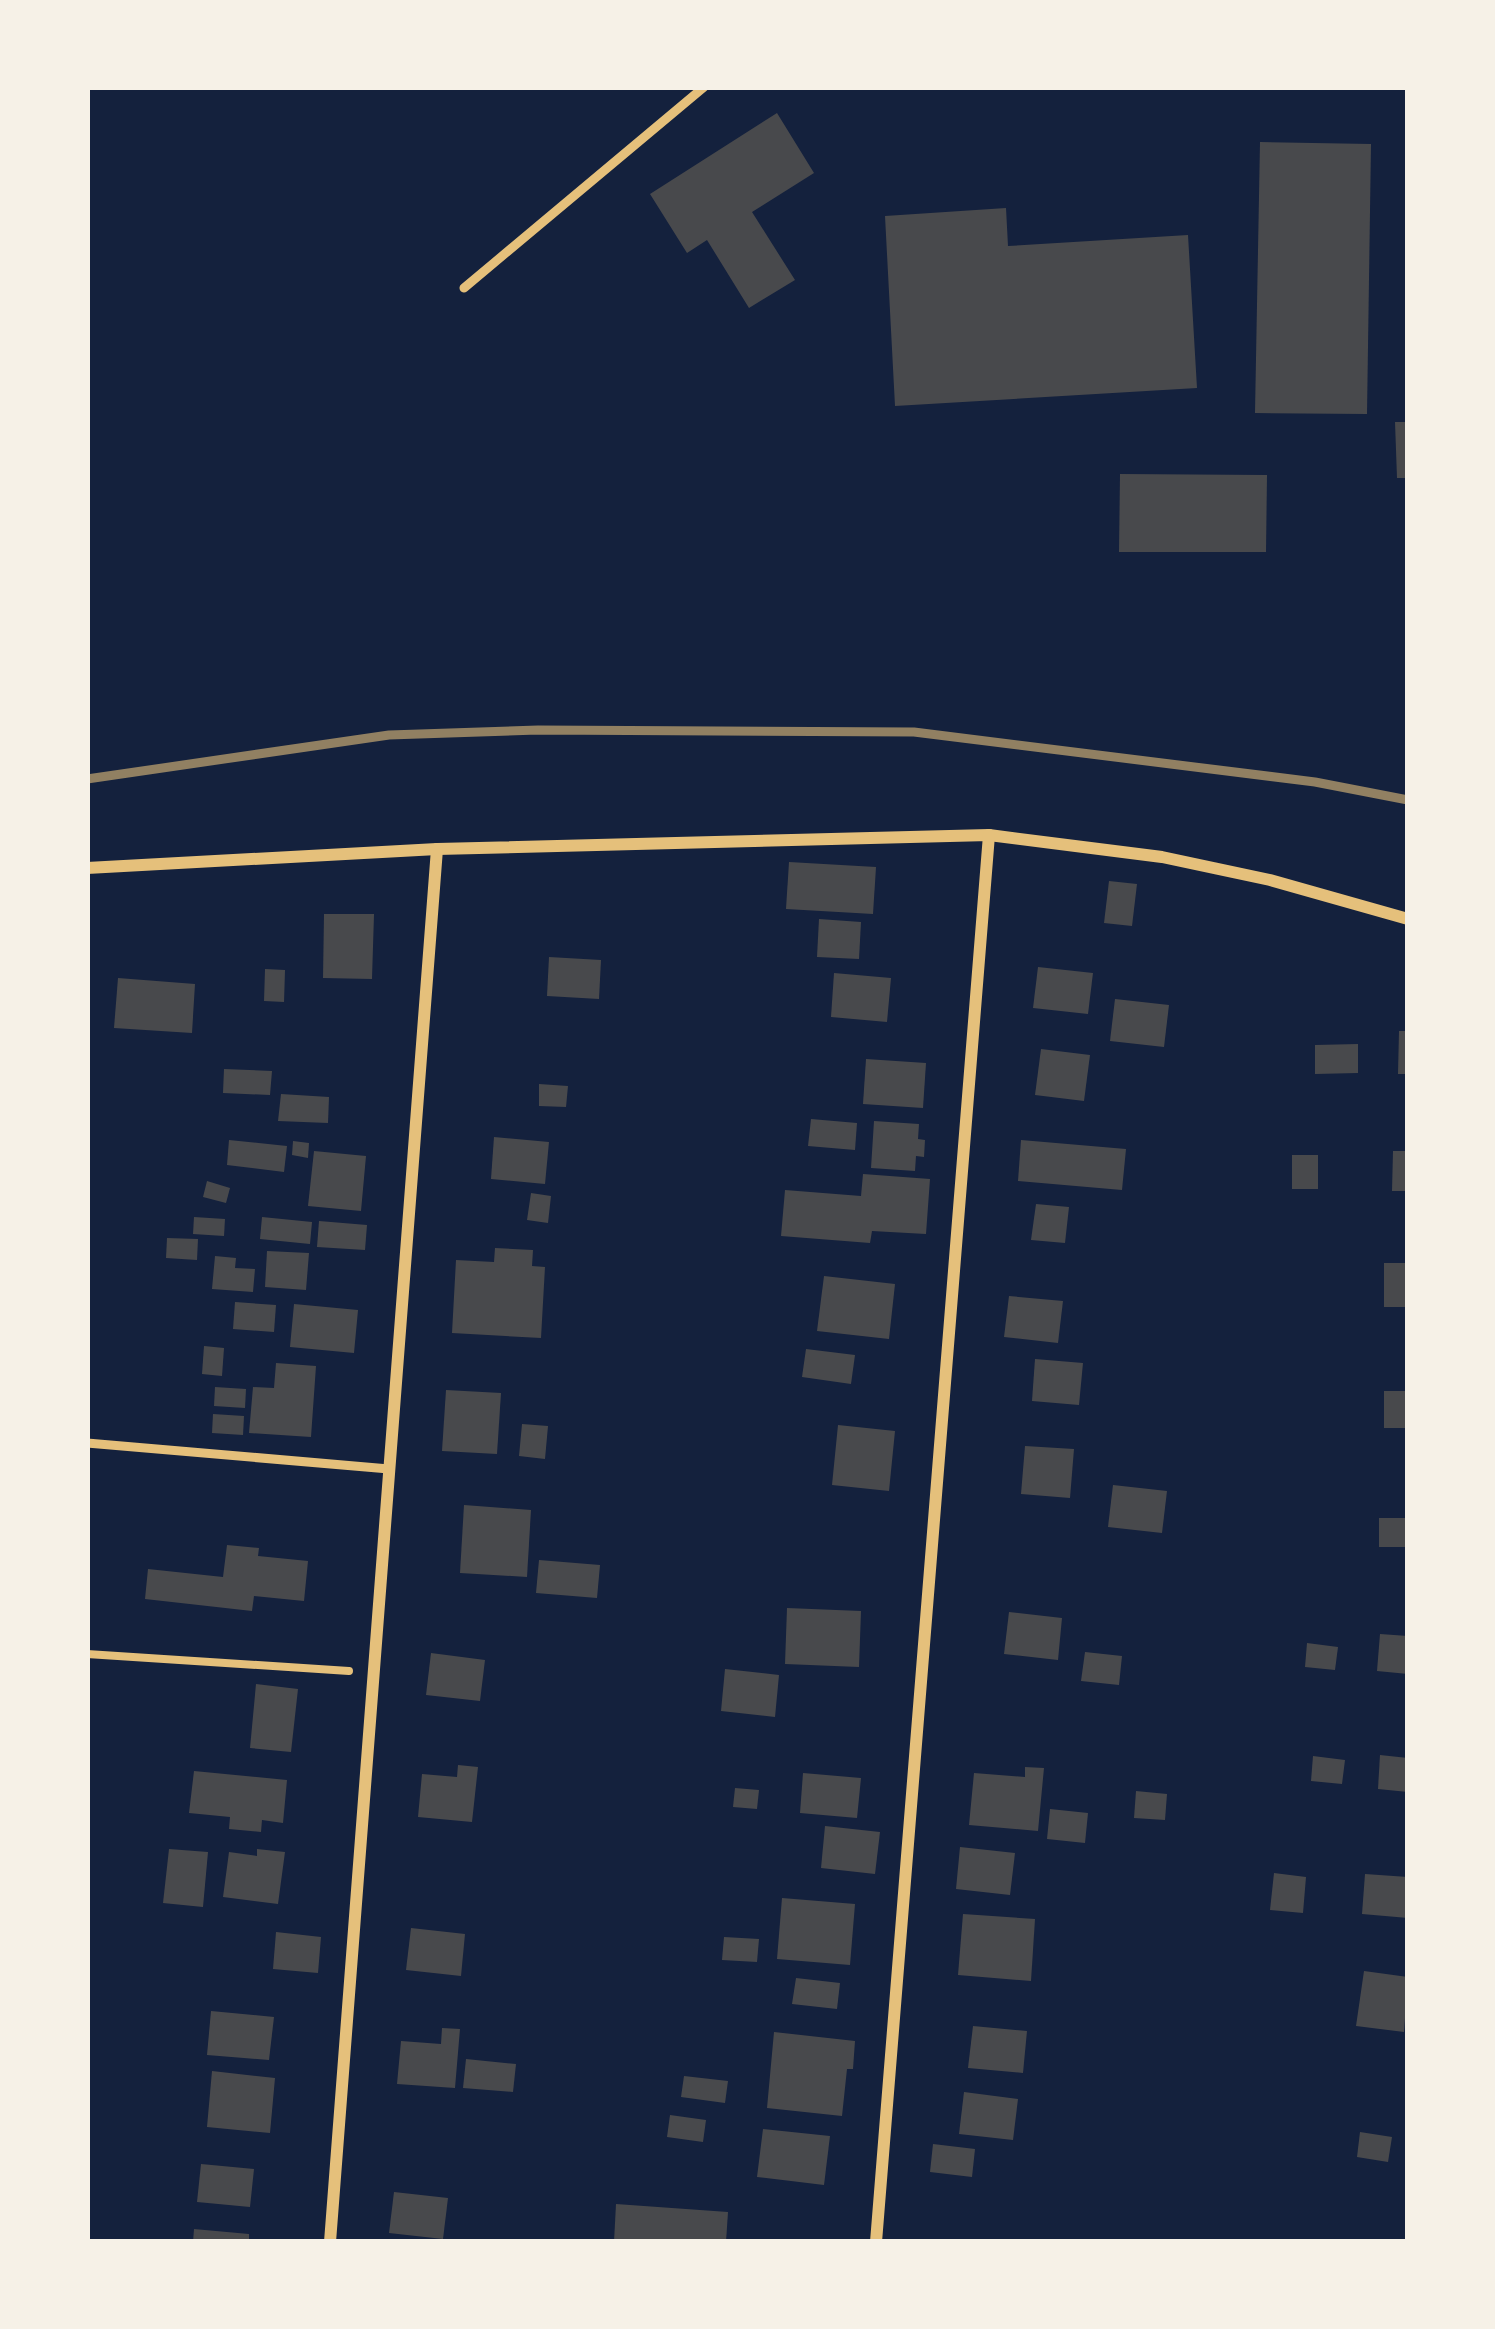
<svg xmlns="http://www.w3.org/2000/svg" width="1495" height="2329" font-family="Arial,sans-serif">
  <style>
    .building { fill: #48494c }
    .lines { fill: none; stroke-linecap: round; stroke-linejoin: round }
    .path { stroke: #e5c07b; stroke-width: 8 }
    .service { stroke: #e5c07b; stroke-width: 9 }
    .minor { stroke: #e5c07b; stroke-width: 12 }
    .rail { stroke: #918062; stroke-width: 9 }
  </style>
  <rect width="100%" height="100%" fill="#14213d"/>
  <g class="building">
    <path d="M777,113L814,173L752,212L795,280L749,308L707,240L687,253L650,194Z"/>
    <path d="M1260,142L1371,144L1367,414L1255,413Z"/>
    <path d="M1006,208L1008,246L1188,235L1197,388L895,406L885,216Z"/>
    <path d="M1395,422H1408V478H1397Z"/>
    <path d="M1120,474L1267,475L1266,552H1119Z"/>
    <path d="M789,862L876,867L873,914L786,909Z"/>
    <path d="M1109,881L1137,884L1132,926L1104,923Z"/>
    <path d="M324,914H374L372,979L323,978Z"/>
    <path d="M819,919L861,922L859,959L817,957Z"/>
    <path d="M549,957L601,960L599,999L547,996Z"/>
    <path d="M1038,967L1093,973L1088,1014L1033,1008Z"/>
    <path d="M265,969L285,970L284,1002L264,1001Z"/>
    <path d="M834,973L891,978L887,1022L831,1017Z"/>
    <path d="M118,978L195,984L192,1033L114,1028Z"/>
    <path d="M1115,999L1169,1005L1164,1047L1110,1041Z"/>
    <path d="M1399,1031H1408V1074H1398Z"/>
    <path d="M1358,1044V1073L1315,1074V1045Z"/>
    <path d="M1041,1049L1090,1055L1084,1101L1035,1095Z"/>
    <path d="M866,1059L926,1063L923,1108L863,1104Z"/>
    <path d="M224,1069L272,1071L270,1095L223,1093Z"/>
    <path d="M539,1084L568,1086L566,1107L539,1106Z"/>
    <path d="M281,1094L329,1097L328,1123L278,1121Z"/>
    <path d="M811,1119L857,1123L855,1150L808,1146Z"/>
    <path d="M874,1121L919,1124L918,1139L925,1140L924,1157L916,1156L915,1171L871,1168Z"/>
    <path d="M494,1137L549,1142L545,1184L491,1179Z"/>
    <path d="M229,1140L287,1146L284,1172L227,1165Z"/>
    <path d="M1021,1140L1126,1149L1122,1190L1018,1181Z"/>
    <path d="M293,1141L309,1143L308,1158L292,1155Z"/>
    <path d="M314,1151L366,1156L361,1211L308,1206Z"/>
    <path d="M1393,1151H1408V1191H1392Z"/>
    <rect x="1292" y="1155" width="26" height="34"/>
    <path d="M863,1174L930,1179L926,1234L872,1231L870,1243L781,1236L785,1190L861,1196Z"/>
    <path d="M207,1181L230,1188L226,1203L203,1197Z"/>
    <path d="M531,1193L551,1196L548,1223L527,1220Z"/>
    <path d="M1036,1204L1069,1207L1065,1243L1031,1240Z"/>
    <path d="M194,1217L225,1219L224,1236L193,1234Z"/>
    <path d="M262,1217L312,1222L310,1244L260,1239Z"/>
    <path d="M319,1221L367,1225L365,1250L317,1247Z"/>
    <path d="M167,1238L198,1239L197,1260L166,1258Z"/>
    <path d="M495,1248L533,1250L532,1266L545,1267L541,1338L452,1333L456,1260L494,1262Z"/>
    <path d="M267,1251L309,1253L306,1290L265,1287Z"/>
    <path d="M215,1256L236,1258L235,1268L255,1269L253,1292L212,1289Z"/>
    <rect x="1384" y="1263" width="24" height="44"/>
    <path d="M824,1276L895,1284L889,1339L817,1331Z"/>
    <path d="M1009,1296L1063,1301L1058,1343L1004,1337Z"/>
    <path d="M235,1302L276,1305L274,1332L233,1329Z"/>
    <path d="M294,1304L358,1310L354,1353L290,1347Z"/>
    <path d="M204,1346L224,1348L222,1376L202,1374Z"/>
    <path d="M806,1349L855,1355L851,1384L802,1377Z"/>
    <path d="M1035,1359L1083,1363L1079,1405L1032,1401Z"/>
    <path d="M276,1363L316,1366L311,1437L249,1433L253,1387L274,1388Z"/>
    <path d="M215,1387L246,1389L245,1408L214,1406Z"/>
    <path d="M446,1390L501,1393L497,1454L442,1451Z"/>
    <rect x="1384" y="1391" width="24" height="37"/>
    <path d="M213,1414L244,1416L243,1435L212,1433Z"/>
    <path d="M522,1424L548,1426L545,1459L519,1456Z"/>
    <path d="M838,1425L895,1431L889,1491L832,1485Z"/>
    <path d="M1025,1446L1074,1449L1070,1498L1021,1494Z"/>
    <path d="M1113,1485L1167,1491L1162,1533L1108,1527Z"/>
    <path d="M464,1505L531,1510L527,1577L460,1573Z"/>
    <rect x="1379" y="1518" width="29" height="29"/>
    <path d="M227,1545L259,1548L258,1556L308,1561L304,1601L254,1596L252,1611L145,1599L148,1569L223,1577Z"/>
    <path d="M539,1560L600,1565L597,1598L536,1593Z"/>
    <path d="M787,1608L861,1611L859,1667L785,1664Z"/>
    <path d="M1009,1612L1062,1618L1058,1660L1004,1654Z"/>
    <path d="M1380,1634L1408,1636V1674L1377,1671Z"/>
    <path d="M1307,1643L1338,1647L1335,1670L1305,1667Z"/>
    <path d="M1085,1652L1122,1656L1119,1685L1081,1681Z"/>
    <path d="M431,1653L485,1660L480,1701L426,1695Z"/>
    <path d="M725,1669L779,1675L775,1717L721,1711Z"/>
    <path d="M256,1684L298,1689L291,1752L250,1748Z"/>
    <path d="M1380,1755L1408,1758V1792L1378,1789Z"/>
    <path d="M1313,1756L1345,1760L1342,1784L1311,1781Z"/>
    <path d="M458,1765L478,1767L472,1822L418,1817L422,1774L457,1777Z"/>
    <path d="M1025,1767L1044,1768L1038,1831L969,1825L974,1773L1025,1777Z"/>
    <path d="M194,1771L287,1780L283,1823L262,1820L261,1832L229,1829L230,1817L189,1813Z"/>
    <path d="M803,1773L861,1778L857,1818L800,1813Z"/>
    <path d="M735,1788L759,1790L757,1809L733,1807Z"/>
    <path d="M1136,1791L1167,1794L1165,1820L1134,1818Z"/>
    <path d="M1050,1809L1088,1813L1085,1843L1047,1839Z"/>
    <path d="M825,1826L880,1832L875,1874L821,1868Z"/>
    <path d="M960,1847L1015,1853L1010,1895L956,1889Z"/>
    <path d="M169,1849L208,1852L203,1907L163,1903Z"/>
    <path d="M257,1849L285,1852L278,1904L223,1897L229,1852L257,1856Z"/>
    <path d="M1274,1873L1306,1877L1303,1913L1270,1910Z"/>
    <path d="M1365,1874L1408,1877V1918L1362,1914Z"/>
    <path d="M782,1898L855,1904L850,1965L777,1959Z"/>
    <path d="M963,1914L1035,1919L1031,1981L958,1975Z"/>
    <path d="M411,1928L465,1934L461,1976L406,1970Z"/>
    <path d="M276,1932L321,1937L318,1973L273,1969Z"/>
    <path d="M724,1937L759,1939L757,1962L722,1960Z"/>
    <path d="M1364,1971L1408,1977L1404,2032L1356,2026Z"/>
    <path d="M796,1978L840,1983L837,2009L792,2004Z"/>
    <path d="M211,2011L274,2017L269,2060L207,2055Z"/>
    <path d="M973,2026L1027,2031L1023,2073L968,2068Z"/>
    <path d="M442,2028L460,2029L455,2088L397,2084L401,2041L441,2044Z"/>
    <path d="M774,2032L855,2041L853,2069H847L842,2116L767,2108Z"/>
    <path d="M466,2059L516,2064L513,2092L463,2088Z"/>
    <path d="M212,2071L275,2078L270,2133L207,2127Z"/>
    <path d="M684,2076L728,2081L725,2103L681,2097Z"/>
    <path d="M964,2092L1018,2099L1013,2140L959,2134Z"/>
    <path d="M670,2115L706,2120L703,2142L667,2137Z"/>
    <path d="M763,2129L830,2136L824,2185L757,2177Z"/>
    <path d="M1360,2132L1392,2137L1388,2162L1357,2157Z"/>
    <path d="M933,2144L975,2149L972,2177L930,2172Z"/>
    <path d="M201,2164L254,2169L250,2207L197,2202Z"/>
    <path d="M394,2192L448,2198L443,2239L389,2233Z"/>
    <path d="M616,2204L728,2212L726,2242H614Z"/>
    <path d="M194,2229L249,2234V2242H193Z"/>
  </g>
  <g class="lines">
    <path class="path" d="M87,1654L349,1671"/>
    <g class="service">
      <path d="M464,288L704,87"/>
      <path d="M87,1443L389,1469"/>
    </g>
    <g class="minor">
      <path d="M87,868L437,849L989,835L1162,857L1270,880L1408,919"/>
      <path d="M330,2242L437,849"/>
      <path d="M876,2242L989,835"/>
    </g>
    <path class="rail" d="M87,779L389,735L538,730L914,732L1315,782L1408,800"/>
  </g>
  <rect width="1495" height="2329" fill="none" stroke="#f6f1e7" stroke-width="180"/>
</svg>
